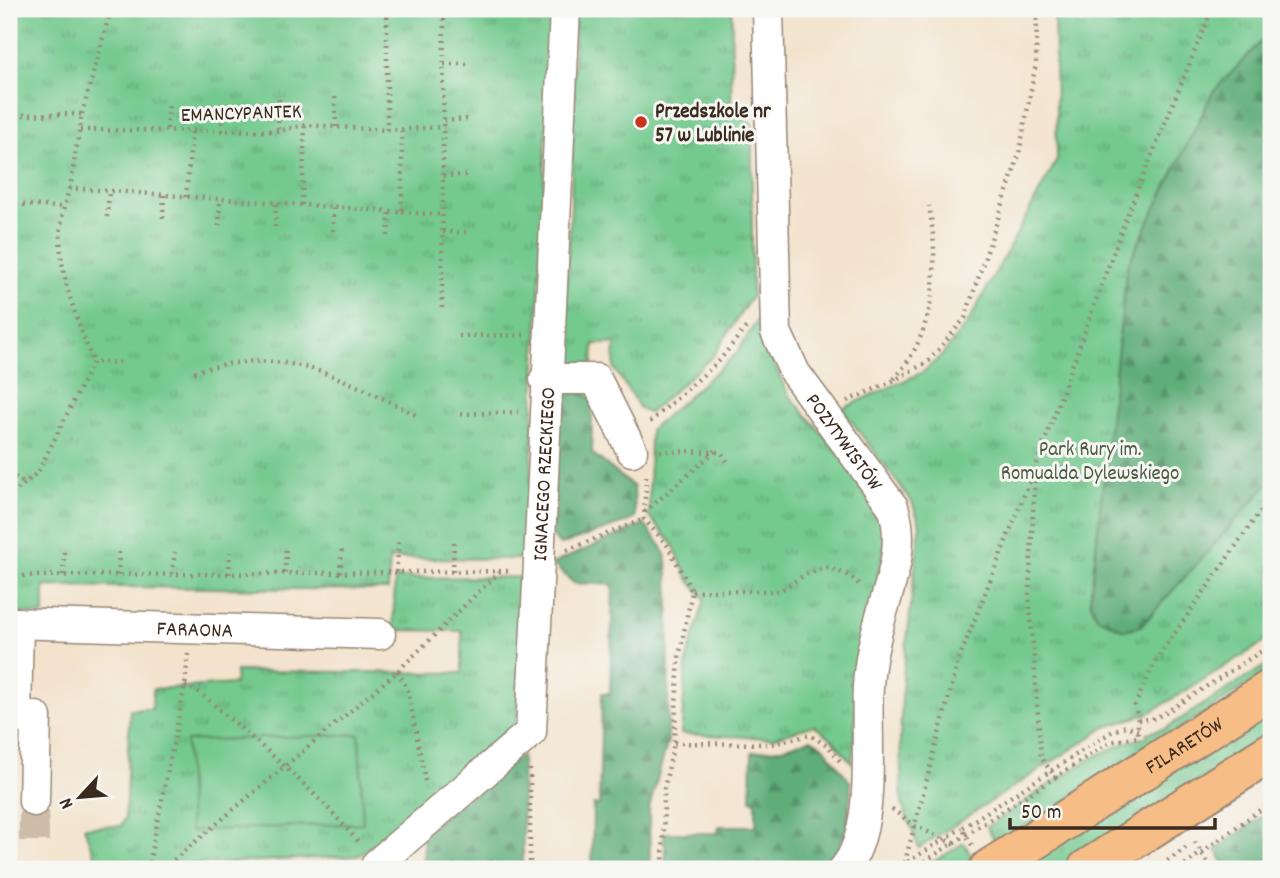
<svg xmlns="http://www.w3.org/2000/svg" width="1280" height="878" font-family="Dekko,sans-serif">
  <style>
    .grass { fill: url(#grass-tufts); stroke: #577a56; stroke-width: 2 }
    .forest { fill: url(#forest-firs); stroke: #4c6c4c; stroke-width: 2 }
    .pitch { fill: #73c98e; stroke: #577a56; stroke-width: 2 }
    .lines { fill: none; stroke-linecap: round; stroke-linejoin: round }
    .minor-tunnel { stroke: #cebea9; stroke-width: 30; stroke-dasharray: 30 15; stroke-linecap: butt }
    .minor-casing { stroke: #978675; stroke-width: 33 }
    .major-casing { stroke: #978675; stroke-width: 42 }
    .path { stroke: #978675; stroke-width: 4.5; stroke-dasharray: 2 5; stroke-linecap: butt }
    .minor { stroke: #fff; stroke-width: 30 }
    .major { stroke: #f6be86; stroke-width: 38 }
    .poi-dot { fill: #c8321e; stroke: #f6f6f2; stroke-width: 2.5 }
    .labels { text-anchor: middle; stroke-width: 6; stroke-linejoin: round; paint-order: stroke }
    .poi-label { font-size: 21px; font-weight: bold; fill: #3b2a1e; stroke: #f6f6f2; text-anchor: start }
    .street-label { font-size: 21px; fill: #3b2a1e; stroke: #f6f6f2 }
    .park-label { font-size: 21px; fill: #4c5a40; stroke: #f6f6f2 }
  </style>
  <defs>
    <pattern id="grass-tufts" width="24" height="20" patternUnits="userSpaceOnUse" patternTransform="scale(1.75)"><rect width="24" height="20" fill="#73c98e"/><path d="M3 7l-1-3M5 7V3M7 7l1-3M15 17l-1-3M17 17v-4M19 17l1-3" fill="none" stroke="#60a373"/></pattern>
    <pattern id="forest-firs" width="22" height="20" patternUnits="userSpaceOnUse" patternTransform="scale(1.75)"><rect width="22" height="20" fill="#5ead79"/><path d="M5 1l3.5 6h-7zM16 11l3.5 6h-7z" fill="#4f8d63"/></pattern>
  </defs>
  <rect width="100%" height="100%" fill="#f6f6f2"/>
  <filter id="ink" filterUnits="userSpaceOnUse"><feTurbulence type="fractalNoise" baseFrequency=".0143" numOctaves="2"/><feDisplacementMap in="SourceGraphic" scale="14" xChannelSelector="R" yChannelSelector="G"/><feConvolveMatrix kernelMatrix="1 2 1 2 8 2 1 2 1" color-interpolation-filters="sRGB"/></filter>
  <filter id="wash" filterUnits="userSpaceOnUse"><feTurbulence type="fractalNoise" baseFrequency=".00686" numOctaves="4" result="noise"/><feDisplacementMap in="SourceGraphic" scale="28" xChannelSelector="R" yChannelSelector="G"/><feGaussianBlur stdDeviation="1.57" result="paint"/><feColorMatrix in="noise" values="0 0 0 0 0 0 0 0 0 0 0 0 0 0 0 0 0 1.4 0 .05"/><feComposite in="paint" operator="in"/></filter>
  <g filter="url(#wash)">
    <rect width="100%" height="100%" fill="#f3e3cc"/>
    <g class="grass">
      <path d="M9,9H552L527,559L390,558L388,590L44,586V615L9,613Z"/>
      <path d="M575,9H732L731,112L752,123V296L713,356L649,413L641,410L614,368L615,344H594L593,364L562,365L571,207Z"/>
      <path d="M1054,9H1271V638L1149,713L1106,727L919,848L902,804L900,740L903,675L920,524L912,502L842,409L923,372L942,355L969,321L1057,160Z"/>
      <path d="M758,319L764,320L772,360L788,394L868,487L888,527L858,683L852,763L832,739L814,725L772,738L681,734L687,659L705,599L688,579L673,544L649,517L650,430L736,354Z"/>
      <path d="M523,577L517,730L358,856L99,869L84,827L121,826L125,818L130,709H152L153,689L235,684L236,671L462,673V631L393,630L395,578Z"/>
      <path d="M1271,662V670L997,845L987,827C1034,797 1092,748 1147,737V733L1166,728Z"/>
      <path d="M1271,708V735L1059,869H1017Z"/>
      <path d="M964,843L973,859L955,869H922Z"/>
    </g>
    <g class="forest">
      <path d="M1271,31V481L1141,626L1124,630L1097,617L1090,601L1127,266L1213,92Z"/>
      <path d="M584,390L592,400V453L634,487L635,517L630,521L560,545L552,536L558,394Z"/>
      <path d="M644,524L662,547L667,561L669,593L668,741L649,808L650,869H592L593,805H599L602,693H610L613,585L574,583L552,564Z"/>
      <path d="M811,739L824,747L851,783L848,826L830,868L666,869L664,833H718L719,826H756V801L751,800L752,752L779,749Z"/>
      <path d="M522,755L523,869H424L423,833Z"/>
      <path d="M1271,810V869H1227L1216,849Z"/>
    </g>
    <path class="pitch" d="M359,734L363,823L190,831L186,741Z"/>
  </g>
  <g filter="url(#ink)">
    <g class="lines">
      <path class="minor-tunnel" d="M34,841V801"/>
      <g class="minor-casing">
        <g id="minor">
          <path id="s1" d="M768,9L776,332L795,373L893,507C907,548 888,587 878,627C873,646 869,666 868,686C865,736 878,830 844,869"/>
          <path d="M545,379H596L632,451"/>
          <path id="s2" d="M9,623L380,634"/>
          <path d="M9,718L36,717L34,801"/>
          <path d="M16,718L18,623"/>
          <path id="s3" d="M377,869V864L531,732L565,9"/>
        </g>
      </g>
      <g class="major-casing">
        <g id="major">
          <path id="s4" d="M989,869L1271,689"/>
          <path d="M1087,869L1271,752"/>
        </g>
      </g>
      <g class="path">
        <path d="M444,64H468"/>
        <path d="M335,97L336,127"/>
        <path d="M82,114L111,9"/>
        <path d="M9,115L82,114L70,188L402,212V130"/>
        <path d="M444,121L467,119"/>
        <path d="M167,129L169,103"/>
        <path d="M278,129L279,98"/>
        <path d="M80,130L277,131L305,125L387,130L444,127"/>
        <path d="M387,130V9"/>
        <path d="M222,131V104"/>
        <path d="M443,176L466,175"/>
        <path d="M70,188C46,249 72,305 93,362"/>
        <path d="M186,197L192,131"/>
        <path d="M9,204L62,207"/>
        <path d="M302,205L305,125"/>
        <path d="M333,208V236"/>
        <path d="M402,212L443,215"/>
        <path d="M107,217L109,191"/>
        <path d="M163,218L164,195"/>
        <path d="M219,226L220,199"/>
        <path d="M275,227L276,204"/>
        <path d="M443,232H466"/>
        <path d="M388,236L390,211"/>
        <path d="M442,308L444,9"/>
        <path d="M459,336L524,335"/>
        <path d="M194,372C285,344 338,376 418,416"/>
        <path d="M894,379C936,333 940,266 929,206"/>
        <path d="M847,401L891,382L929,361L965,318L1019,155L1036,63L1037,9"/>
        <path d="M461,414L518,412"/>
        <path d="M650,422L719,361L747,326"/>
        <path d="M660,451L721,452L727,461"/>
        <path d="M9,473L25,484"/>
        <path d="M1035,474L1029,594L1035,672L1041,758L1057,779"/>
        <path d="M646,476L644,519L667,545L692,591L679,657L674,743L664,789L663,869"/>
        <path d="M645,512L715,451"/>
        <path d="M9,514L10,496L38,472L93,362L125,363"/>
        <path d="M567,550L644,519"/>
        <path d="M396,572L399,540"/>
        <path d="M453,572L454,541"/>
        <path d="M285,573L286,546"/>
        <path d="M340,573L342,546"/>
        <path d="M172,574L175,552"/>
        <path d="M229,574L230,552"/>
        <path d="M63,575L64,550"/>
        <path d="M118,575L119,551"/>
        <path d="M9,576L512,571"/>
        <path d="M692,591H779L806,574L828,568L849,575L862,587"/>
        <path d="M398,671L408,691L426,785"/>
        <path d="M185,686L199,692C255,741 313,787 360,844"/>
        <path d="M1138,720L1135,705L1156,660L1271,496"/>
        <path d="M674,743L772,744L810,735L829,747L840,761"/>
        <path d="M892,809L915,826L954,844"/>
        <path d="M1195,842L1211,869"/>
        <path d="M972,845L962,828L1113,731L1126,726L1138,730"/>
        <path d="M148,869L185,686L188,654"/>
        <path d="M163,869L398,671L499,572"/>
        <path d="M331,869L351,867"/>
        <path d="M530,869V769"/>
        <path d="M896,869L962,828"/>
        <path d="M903,869L959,659L1035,468L1126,218L1212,9"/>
        <path d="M913,869L1110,742L1138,737V720L1152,719L1165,713L1271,645"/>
        <path d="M1156,869L1187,847"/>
        <path d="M1179,869L1271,802"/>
      </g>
      <use href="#minor" class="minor"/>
      <use href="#major" class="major"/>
    </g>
  </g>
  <circle class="poi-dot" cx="641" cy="122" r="7"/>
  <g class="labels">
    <g class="poi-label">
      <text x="655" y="117">Przedszkole nr<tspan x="655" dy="24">57 w Lublinie</tspan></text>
    </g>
    <g class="street-label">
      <text transform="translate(241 112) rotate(-2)" y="7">EMANCYPANTEK</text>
      <text dy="7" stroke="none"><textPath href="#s1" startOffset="453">POZYTYWISTÓW</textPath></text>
      <text dy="7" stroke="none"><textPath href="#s3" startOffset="466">IGNACEGO RZECKIEGO</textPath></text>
      <text dy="7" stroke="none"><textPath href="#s2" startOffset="186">FARAONA</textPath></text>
      <text dy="7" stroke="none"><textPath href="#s4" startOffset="231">FILARETÓW</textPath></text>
    </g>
    <g class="park-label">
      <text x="1090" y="455">Park Rury im.<tspan x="1090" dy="24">Romualda Dylewskiego</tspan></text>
    </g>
  </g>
  <rect width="1280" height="878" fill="none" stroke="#f6f6f2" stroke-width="35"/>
  <g transform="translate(80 797) rotate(244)" stroke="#f6f6f2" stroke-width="5" paint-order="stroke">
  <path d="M0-5L12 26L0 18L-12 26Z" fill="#3b2a1e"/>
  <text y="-10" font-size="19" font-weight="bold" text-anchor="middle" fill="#3b2a1e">N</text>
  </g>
  <path d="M1010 818v10h205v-10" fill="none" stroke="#3b2a1e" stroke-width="3.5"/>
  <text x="1021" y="818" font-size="21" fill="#3b2a1e" stroke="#f6f6f2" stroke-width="5" paint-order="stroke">50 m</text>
</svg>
